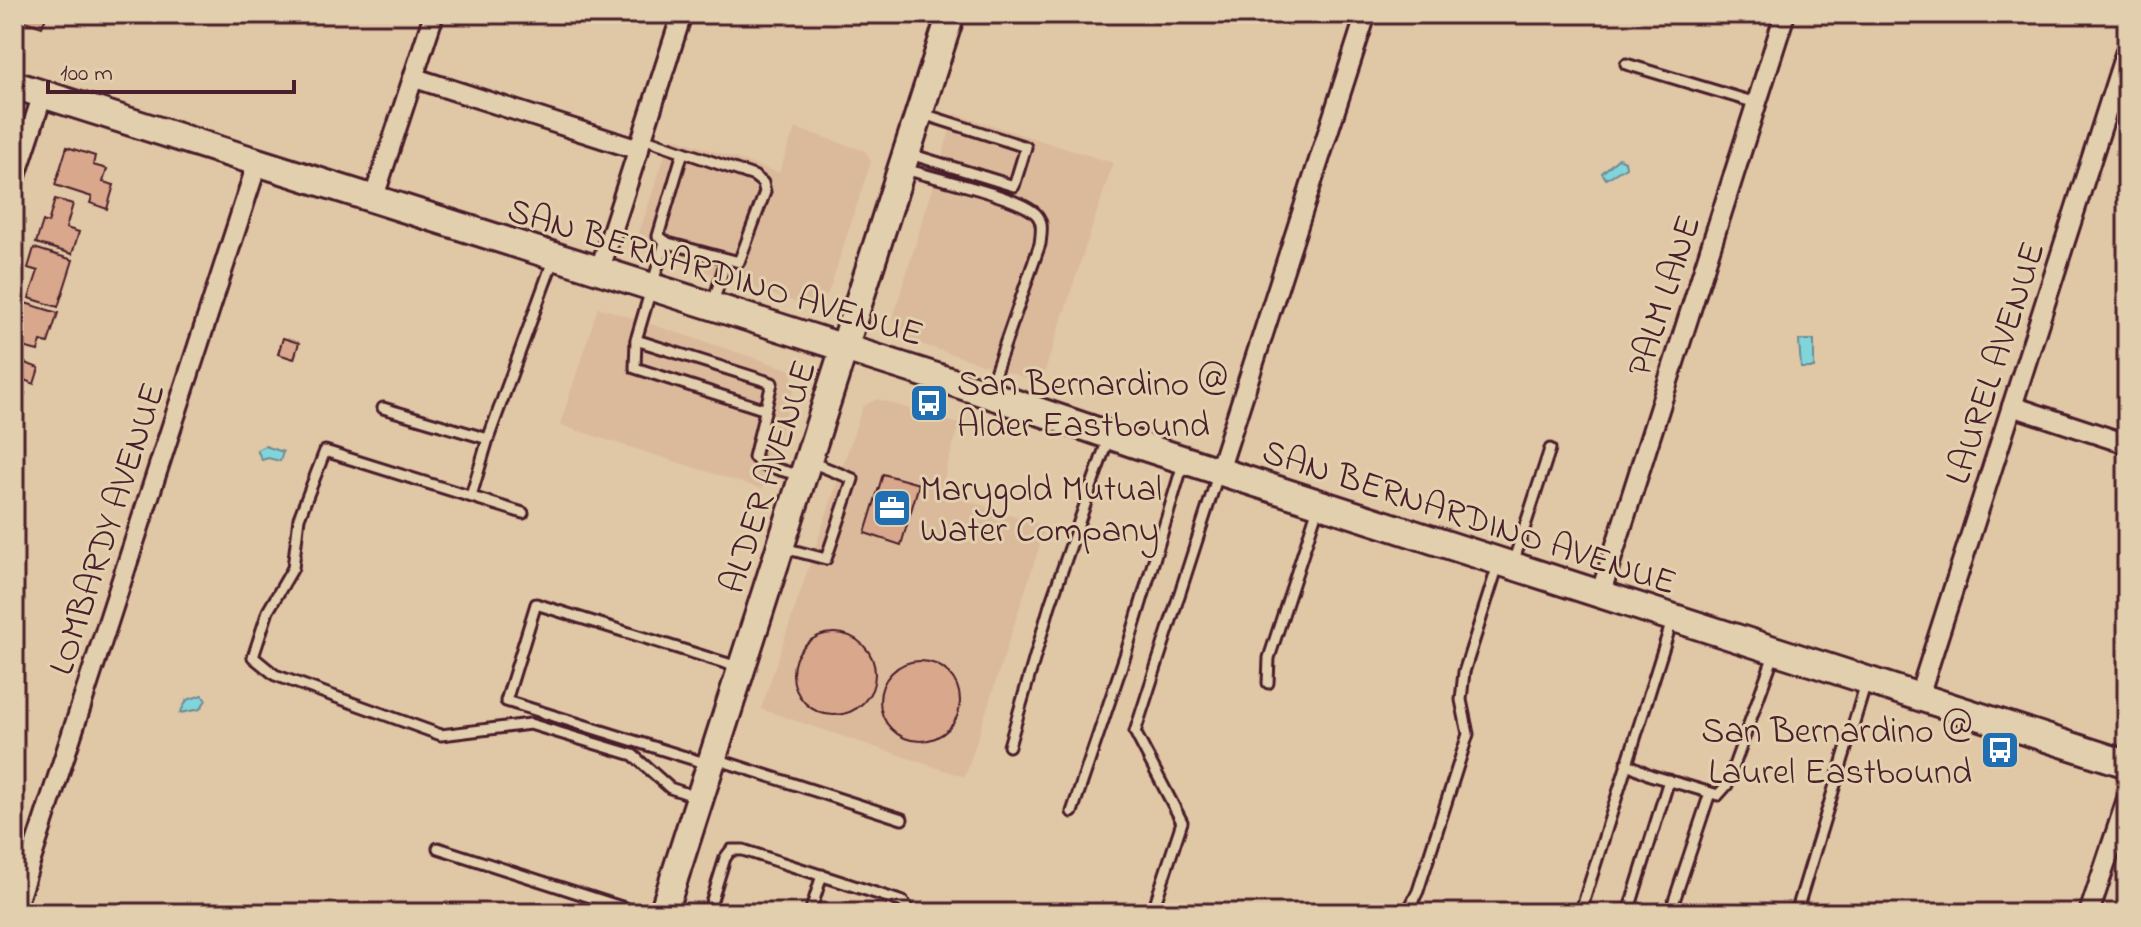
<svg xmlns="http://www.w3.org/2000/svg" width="2141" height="927" font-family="'Indie Flower',sans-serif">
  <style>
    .built { fill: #dbba9c }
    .water { fill: #82d4db; stroke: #6c8c95; stroke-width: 2 }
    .building { fill: #d9a78c; stroke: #4a1f2b; stroke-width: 2 }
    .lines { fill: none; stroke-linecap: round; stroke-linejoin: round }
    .lane-casing { stroke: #4a1f2b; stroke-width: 15 }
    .street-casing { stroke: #4a1f2b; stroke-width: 24 }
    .secondary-casing { stroke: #4a1f2b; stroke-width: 32 }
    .lane { stroke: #e2cfad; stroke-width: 9 }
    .street { stroke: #e2cfad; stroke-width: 18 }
    .secondary { stroke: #e2cfad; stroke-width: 26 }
    .labels { text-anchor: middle; stroke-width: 6; stroke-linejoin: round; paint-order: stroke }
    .street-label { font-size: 36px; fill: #4a1f2b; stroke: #e2cfad }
    .poi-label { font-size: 36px; fill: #4a1f2b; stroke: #e2cfad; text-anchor: start }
  </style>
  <rect width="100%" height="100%" fill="#e0c7a6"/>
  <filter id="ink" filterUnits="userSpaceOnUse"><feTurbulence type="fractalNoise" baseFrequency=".0125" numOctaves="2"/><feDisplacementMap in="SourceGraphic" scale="16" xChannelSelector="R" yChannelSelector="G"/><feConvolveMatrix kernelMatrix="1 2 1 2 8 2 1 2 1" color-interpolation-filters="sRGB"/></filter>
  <g filter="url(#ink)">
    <g class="built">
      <path d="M955,114L1113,163L1041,383L902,338L893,318Z"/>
      <path d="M795,128L865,151L871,161L828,294L807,306L634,248L671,137L779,173Z"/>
      <path d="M598,307L791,370L794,389L762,489L560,425Z"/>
      <path d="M877,399L959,424L940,492L1046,526L965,777L761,709L863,406Z"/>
    </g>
    <g class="water">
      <path d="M1619,158L1625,161L1626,167L1606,179L1602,173Z"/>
      <path d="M1799,340H1814V368H1801Z"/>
      <path d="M265,446L283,452L280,461L268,458L262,460L257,450Z"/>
      <path d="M202,695L206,700L200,709L180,713L187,700Z"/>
    </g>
    <g class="building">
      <path d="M14,14H47L42,27L19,19L15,32Z"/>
      <path d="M67,147L95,156L93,165L107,169L103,182L114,185L107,209L90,203L92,197L55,185Z"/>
      <path d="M55,199L73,204L66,228L79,232L72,254L36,243L43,221L48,223Z"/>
      <path d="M34,248L73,260L58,307L29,298L38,271L28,268Z"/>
      <path d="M15,300L58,313L48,343L41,341L38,351L15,345L23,319L14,317Z"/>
      <path d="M283,338L299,343L294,359L278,354Z"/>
      <path d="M14,359L39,368L34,384L22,379L18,390L25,393L20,409L14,406Z"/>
      <path d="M883,474L919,484L901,545L865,533Z"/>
      <circle cx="834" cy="674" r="41"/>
      <circle cx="920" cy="701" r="40"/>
    </g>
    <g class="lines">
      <g class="lane-casing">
        <g id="lane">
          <path d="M1626,64L1756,103"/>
          <path d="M643,138L754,176L763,183L765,192L739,262L668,243L658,236L683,152"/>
          <path d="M910,154L1014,186L1026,147L923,114"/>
          <path d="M905,169C933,178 1018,196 1036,214C1044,222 1041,234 1040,244L989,390"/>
          <path d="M665,242L636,340L635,368L763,409"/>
          <path d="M713,303L726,261"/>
          <path d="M636,340L772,383L754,457L763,465L801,476"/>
          <path d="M383,408L488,439L554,258"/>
          <path d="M471,496L488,439"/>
          <path d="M523,513L325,451L299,518L293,568L268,611L253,657L275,675L441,735L530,724L633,755L670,788L697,797"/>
          <path d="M784,548L826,559L853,479L811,462"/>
          <path d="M1513,563L1550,449"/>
          <path d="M1268,683L1269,658L1318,507"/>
          <path d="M1009,746L1050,605L1108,439"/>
          <path d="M716,759L902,819"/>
          <path d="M1626,763L1650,775L1718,795L1727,785L1775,652"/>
          <path d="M708,764L506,701L536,604L738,667"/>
          <path d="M1072,812L1125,656L1183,464"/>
          <path d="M438,848L640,913"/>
          <path d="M708,913L725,858L731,850H743L903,902L912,913"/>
          <path d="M810,913L822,875"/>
          <path d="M1152,913L1182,822L1135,732L1218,475"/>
          <path d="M1407,913L1418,891L1468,734L1461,700L1464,672L1498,565"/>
          <path d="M1593,913L1583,904L1672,621"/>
          <path d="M1628,913L1669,780"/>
          <path d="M1670,913L1710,793"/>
          <path d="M1796,913L1866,683"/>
        </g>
      </g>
      <g class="street-casing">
        <g id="street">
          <path d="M415,78L639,150"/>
          <path d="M14,182L43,94"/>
          <path d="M373,200L434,14"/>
          <path d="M599,272L682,14"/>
          <path d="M2012,406L2127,444"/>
          <path d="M1219,471L1366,14"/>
          <path d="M1600,595L1785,14"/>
          <path d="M1919,696L2127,48"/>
          <path d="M14,912L257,164"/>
          <path d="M2089,913L2127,799"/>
        </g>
      </g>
      <g class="secondary-casing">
        <g id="secondary">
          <path d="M14,85L952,382L1135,444L2127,764"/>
          <path d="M663,913L951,14"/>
        </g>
      </g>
      <use href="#lane" class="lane"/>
      <use href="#street" class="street"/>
      <use href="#secondary" class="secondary"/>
    </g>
  </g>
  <defs>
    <g id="bus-square" transform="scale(2)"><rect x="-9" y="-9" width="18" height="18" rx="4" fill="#1f6fb2" stroke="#e2cfad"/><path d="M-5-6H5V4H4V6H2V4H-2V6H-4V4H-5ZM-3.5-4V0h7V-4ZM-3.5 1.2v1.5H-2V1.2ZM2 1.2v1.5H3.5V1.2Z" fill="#fff"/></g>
    <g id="office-square" transform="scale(2)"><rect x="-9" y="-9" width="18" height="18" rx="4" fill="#1f6fb2" stroke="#e2cfad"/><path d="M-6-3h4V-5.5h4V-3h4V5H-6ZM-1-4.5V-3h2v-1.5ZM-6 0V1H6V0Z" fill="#fff"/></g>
  </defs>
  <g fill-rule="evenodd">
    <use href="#bus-square" x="929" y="403"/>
    <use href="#office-square" x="892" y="508"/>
    <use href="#bus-square" x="2000" y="750"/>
  </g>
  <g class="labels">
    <g class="street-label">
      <text transform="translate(716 270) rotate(17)" y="13">SAN BERNARDINO AVENUE</text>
      <text transform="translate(1662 295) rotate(-72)" y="13">PALM LANE</text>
      <text transform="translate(1993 362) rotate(-72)" y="13">LAUREL AVENUE</text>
      <text transform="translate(766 476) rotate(-72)" y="13">ALDER AVENUE</text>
      <text transform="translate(1470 515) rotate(18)" y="13">SAN BERNARDINO AVENUE</text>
      <text transform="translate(105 528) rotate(-72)" y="13">LOMBARDY AVENUE</text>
    </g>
    <g class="poi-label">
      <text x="957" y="395">San Bernardino @<tspan x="957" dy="41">Alder Eastbound</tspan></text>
      <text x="920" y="500">Marygold Mutual<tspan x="920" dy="41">Water Company</tspan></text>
      <text x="1972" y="742" text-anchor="end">San Bernardino @<tspan x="1972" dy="41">Laurel Eastbound</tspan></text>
    </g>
  </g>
  <rect width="2141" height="927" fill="none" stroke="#e2cfad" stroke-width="48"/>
  <rect x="24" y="24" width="2093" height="879" fill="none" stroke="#4a1f2b" stroke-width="3" filter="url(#ink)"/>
  <path d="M48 80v12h246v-12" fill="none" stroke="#4a1f2b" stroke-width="4"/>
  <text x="60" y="80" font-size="24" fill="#4a1f2b" stroke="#e2cfad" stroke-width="6" paint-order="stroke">100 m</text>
</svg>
